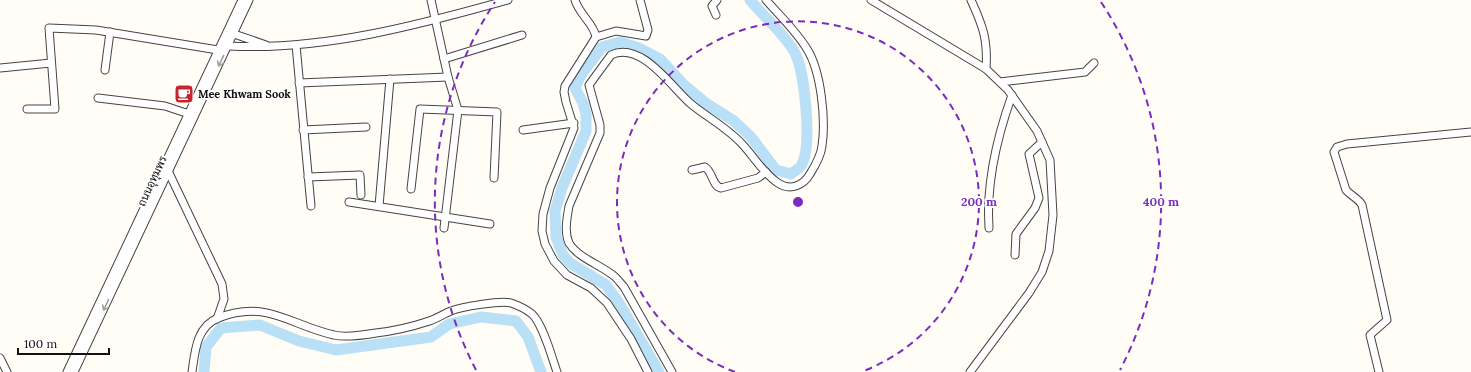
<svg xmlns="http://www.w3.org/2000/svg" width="1471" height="372" font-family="Lora,Sarabun,serif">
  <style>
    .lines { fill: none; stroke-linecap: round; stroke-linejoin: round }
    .river { stroke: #b9e0f7; stroke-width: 11 }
    .minor-casing { stroke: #444; stroke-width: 9 }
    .minor { stroke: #fff; stroke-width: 7 }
    .oneway { stroke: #a0a0a0 }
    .ring { fill: none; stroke: #7b2cbf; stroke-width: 2; stroke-dasharray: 7 5 }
    .labels { text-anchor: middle; stroke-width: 4; stroke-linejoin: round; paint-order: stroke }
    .poi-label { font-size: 11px; font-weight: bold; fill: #111; stroke: #fff; text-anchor: start }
    .street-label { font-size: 11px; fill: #111; stroke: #fff }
    .centre { fill: #7b2cbf; stroke: #fff; stroke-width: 2 }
    .ring-label { font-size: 12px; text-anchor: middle; font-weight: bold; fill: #7b2cbf; stroke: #fff; stroke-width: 4; stroke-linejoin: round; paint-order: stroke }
  </style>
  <rect width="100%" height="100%" fill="#fffdf5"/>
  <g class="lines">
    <g class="river">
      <path d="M204,372L206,347L221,328L260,325L299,341L336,350L431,337L449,324L481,317L516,321L528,337L541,372"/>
      <path d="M659,372L619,303L606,285L570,263L563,255L556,237L555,211L562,188L586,131V114L583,103L575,88L581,75L602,47L620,42L639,48L660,59L684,85L707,104L734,121L751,137L776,170L791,174C794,171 801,168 802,164C812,145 805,72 795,53C785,34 764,17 750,0"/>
    </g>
    <g class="minor-casing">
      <g id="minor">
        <path d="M431,0L448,77L458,110L444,228"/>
        <path d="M575,0C579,14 594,24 596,37L565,86L564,92L566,102L574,128L550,188L543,214L542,231L545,244L554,261L567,275L591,288L607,303L631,339L648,372"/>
        <path d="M871,0L986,69L1008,90L1037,131L1050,160L1053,215L1049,251L1042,272L1029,293L970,372"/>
        <path d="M971,0C983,26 988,40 986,69"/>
        <path d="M716,15L712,6L717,0"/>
        <path d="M234,34L266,45"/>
        <path d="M596,37L616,31L646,36L648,30L640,0"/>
        <path d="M296,45L311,206"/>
        <path d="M229,46C322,51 419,25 508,0"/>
        <path d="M444,59L522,35"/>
        <path d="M0,68L51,63"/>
        <path d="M105,70L110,32"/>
        <path d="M1000,82L1085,72L1094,63"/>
        <path d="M299,83L448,77"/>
        <path d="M98,98L165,106L189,114"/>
        <path d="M27,109H55L49,28L96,30L218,50"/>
        <path d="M303,130L366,127"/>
        <path d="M523,130L574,123"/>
        <path d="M692,170L705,167C713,172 712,186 721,188L758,178L766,172"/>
        <path d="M169,173L222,284L224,299L217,319"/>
        <path d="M308,177L360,175L361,195"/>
        <path d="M411,189L420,109L497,112L494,178"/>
        <path d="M349,202L490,224"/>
        <path d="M379,206L390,79"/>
        <path d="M989,228C986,184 997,137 1012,95"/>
        <path d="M1015,255L1016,234L1035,208L1039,198L1029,154L1042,142"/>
        <path d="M0,358L7,372"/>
        <path d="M67,372L242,0"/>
        <path d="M74,372L249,0"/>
        <path d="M192,372C195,352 196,327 218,318C267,299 289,325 334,335C346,338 364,335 376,333C393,331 411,327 426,322C435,320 443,314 451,311C460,307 502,300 511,303C517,305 527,310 532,314C543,324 552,358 557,372"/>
        <path d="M672,372L624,287C621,284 618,279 614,276C601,265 578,258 569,243C564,232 567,218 569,206L600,133V125L589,85L611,55C641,40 672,88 691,104C708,118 728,128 743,145C754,157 764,174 778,183C790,191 803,186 810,174C815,166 821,155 822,146C826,119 821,71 807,49C796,31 780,16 766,0"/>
        <path d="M1379,372L1370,335L1387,320L1362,205C1358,198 1351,196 1346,190L1334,152L1337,147L1347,144L1471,132"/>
      </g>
    </g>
    <use href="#minor" class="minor"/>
  </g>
  <defs><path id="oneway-shaft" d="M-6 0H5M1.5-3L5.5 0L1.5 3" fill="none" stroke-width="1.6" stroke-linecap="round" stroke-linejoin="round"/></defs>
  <g class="oneway">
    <use href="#oneway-shaft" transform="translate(221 61) rotate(115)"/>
    <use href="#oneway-shaft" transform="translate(106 305) rotate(115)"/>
  </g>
  <g class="ring">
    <path d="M735 372A181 181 0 1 1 861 372"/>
    <path d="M476 370A363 363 0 0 1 495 2M1101 2A363 363 0 0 1 1120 370"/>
  </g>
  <defs>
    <g id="cafe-square" transform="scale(1)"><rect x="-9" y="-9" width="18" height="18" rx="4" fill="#c4262e" stroke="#fff"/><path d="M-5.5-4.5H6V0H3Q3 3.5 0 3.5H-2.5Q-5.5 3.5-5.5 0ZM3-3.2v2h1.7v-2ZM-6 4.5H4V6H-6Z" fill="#fff"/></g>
  </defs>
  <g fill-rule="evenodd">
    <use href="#cafe-square" x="184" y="94"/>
  </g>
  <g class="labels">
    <g class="poi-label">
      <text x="198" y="98">Mee Khwam Sook</text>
    </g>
    <g class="street-label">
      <text transform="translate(152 181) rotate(-65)" y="4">ถนนอุทุมพร</text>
    </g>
  </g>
  <circle cx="798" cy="202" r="6" class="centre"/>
  <g class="ring-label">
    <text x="979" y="206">200 m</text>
    <text x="1161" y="206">400 m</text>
  </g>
  <path d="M18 348v6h91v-6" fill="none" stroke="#111111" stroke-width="2"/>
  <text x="24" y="348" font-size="12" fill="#111111" stroke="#ffffff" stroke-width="3" paint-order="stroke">100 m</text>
</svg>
